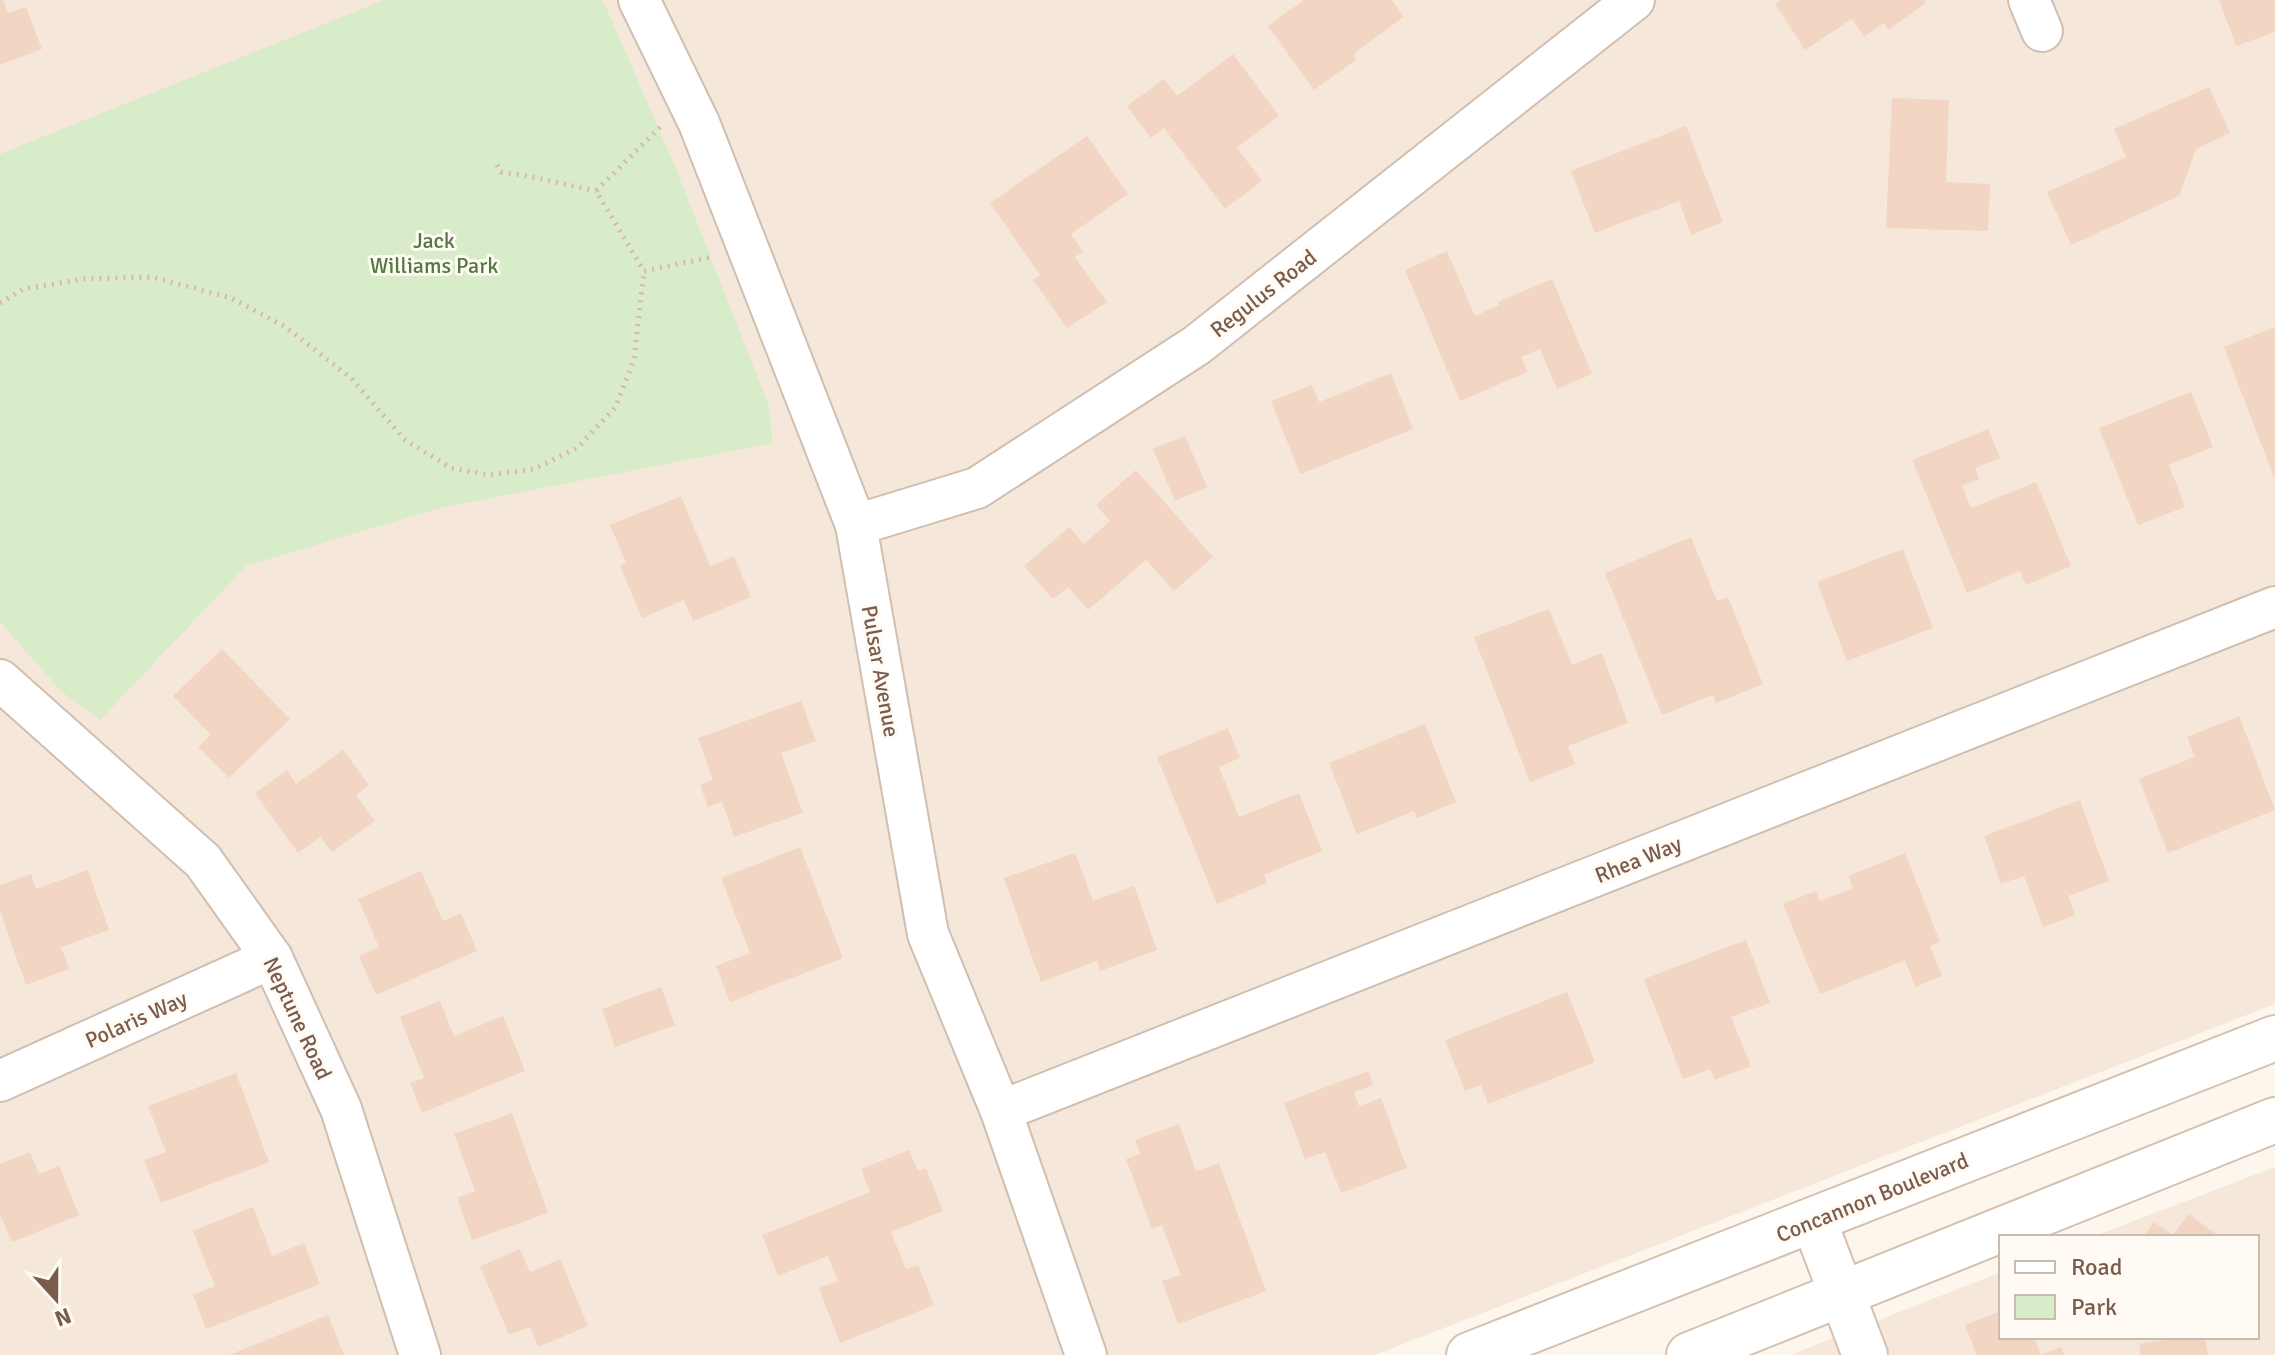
<svg xmlns="http://www.w3.org/2000/svg" width="2275" height="1355" font-family="Signika,sans-serif">
  <style>
    .residential { fill: #f5e8da }
    .green { fill: #d8ecc9 }
    .building { fill: #f3d5c3 }
    .lines { fill: none; stroke-linecap: round; stroke-linejoin: round }
    .street-casing { stroke: #d1beb0; stroke-width: 44 }
    .secondary-casing { stroke: #d6c0b0; stroke-width: 48 }
    .path { stroke: #d9b8a5; stroke-width: 5; stroke-dasharray: 2 6; stroke-linecap: butt }
    .street { stroke: #fff; stroke-width: 40 }
    .secondary { stroke: #fff; stroke-width: 44 }
    .labels { text-anchor: middle; stroke-width: 6; stroke-linejoin: round; paint-order: stroke }
    .park-label { font-size: 22px; fill: #537a41; stroke: #fffaf3 }
    .street-label { font-size: 22px; fill: #7a5c4d; stroke: #fffaf3 }
  </style>
  <rect width="100%" height="100%" fill="#fdf6ec"/>
  <g class="residential">
    <path d="M0,0H2275V1004L1375,1355H0Z"/>
    <path d="M2275,1167V1355H1790L2001,1272V1337H2257V1237H2092Z"/>
  </g>
  <path class="green" d="M384,0H603L674,164L769,406L773,443L440,508L246,566L100,720L62,692L0,622V154Z"/>
  <g class="building">
    <path d="M0,0H3L8,13L26,7L42,49L0,65Z"/>
    <path d="M1304,0H1392L1404,17L1353,54L1357,59L1314,90L1268,26Z"/>
    <path d="M1781,0H1924L1926,3L1888,30L1884,23L1864,37L1852,19L1805,50L1775,4Z"/>
    <path d="M2219,0H2275V32L2236,46Z"/>
    <path d="M1233,54L1279,116L1237,148L1262,181L1225,209L1164,128L1151,138L1127,106L1164,79L1177,96Z"/>
    <path d="M2209,87L2230,133L2196,149L2179,196L2071,245L2047,192L2126,157L2114,129Z"/>
    <path d="M1892,98L1949,100L1946,182L1990,184L1988,231L1886,228Z"/>
    <path d="M1686,126L1723,222L1691,235L1679,201L1595,233L1571,171Z"/>
    <path d="M1087,136L1128,194L1071,234L1083,252L1075,257L1107,302L1067,328L1033,280L1040,275L990,203Z"/>
    <path d="M1447,251L1475,316L1499,305L1498,302L1552,279L1592,374L1557,389L1540,349L1521,357L1528,372L1460,401L1405,270Z"/>
    <path d="M2275,327V480L2224,347Z"/>
    <path d="M1391,373L1413,429L1300,474L1271,401L1312,385L1319,402Z"/>
    <path d="M2191,392L2213,447L2169,465L2185,507L2138,525L2099,428Z"/>
    <path d="M1988,429L2000,458L1975,468L1979,479L1962,486L1971,508L2036,482L2071,566L2026,585L2020,571L1967,593L1912,460Z"/>
    <path d="M1185,436L1207,487L1175,501L1153,449Z"/>
    <path d="M1136,470L1213,557L1174,591L1146,560L1088,610L1068,587L1053,599L1024,566L1069,527L1084,544L1110,521L1096,505Z"/>
    <path d="M681,496L710,566L734,556L751,597L693,621L684,600L642,618L620,566L626,563L610,525Z"/>
    <path d="M1691,537L1717,601L1728,597L1763,684L1716,703L1713,695L1662,715L1605,573Z"/>
    <path d="M1903,549L1933,628L1847,661L1817,582Z"/>
    <path d="M1549,609L1572,665L1602,653L1628,723L1568,746L1575,764L1530,782L1474,637Z"/>
    <path d="M222,649L290,719L229,778L198,747L211,735L173,696Z"/>
    <path d="M801,701L816,741L781,753L803,813L734,837L722,802L708,807L700,785L713,780L698,738Z"/>
    <path d="M2239,716L2275,810L2168,853L2139,779L2195,757L2187,737Z"/>
    <path d="M1425,724L1456,802L1417,818L1414,811L1357,834L1329,763Z"/>
    <path d="M1228,728L1240,758L1219,767L1239,817L1299,793L1322,851L1264,875L1267,883L1217,904L1157,757Z"/>
    <path d="M343,750L369,785L356,795L375,821L332,852L320,837L298,853L255,793L287,770L296,784Z"/>
    <path d="M2080,800L2109,881L2068,896L2075,915L2043,927L2024,876L2001,884L1984,836Z"/>
    <path d="M800,847L843,958L730,1002L716,966L750,953L721,878Z"/>
    <path d="M1075,853L1093,901L1134,886L1157,950L1100,971L1097,961L1041,982L1004,878Z"/>
    <path d="M1905,853L1940,942L1930,946L1942,976L1915,987L1905,960L1820,994L1783,904L1816,891L1820,901L1853,888L1848,876Z"/>
    <path d="M88,870L109,930L61,947L69,969L26,985L0,911V885L31,874L36,889Z"/>
    <path d="M421,871L443,921L461,913L477,951L376,995L359,956L379,947L358,899Z"/>
    <path d="M1746,940L1770,1003L1731,1017L1751,1066L1715,1080L1710,1069L1683,1079L1644,979Z"/>
    <path d="M661,987L675,1025L615,1047L602,1009Z"/>
    <path d="M1567,992L1595,1062L1488,1104L1481,1085L1465,1091L1445,1040Z"/>
    <path d="M440,1001L454,1036L503,1016L525,1071L422,1113L410,1083L424,1078L400,1017Z"/>
    <path d="M1368,1071L1373,1085L1354,1092L1359,1106L1381,1098L1407,1168L1341,1193L1325,1152L1305,1159L1284,1103Z"/>
    <path d="M236,1073L269,1162L161,1203L144,1160L166,1152L148,1106Z"/>
    <path d="M512,1113L548,1213L472,1240L457,1198L475,1191L454,1134Z"/>
    <path d="M1179,1124L1196,1171L1219,1163L1266,1291L1178,1324L1162,1281L1181,1275L1162,1225L1152,1229L1126,1159L1140,1154L1135,1140Z"/>
    <path d="M909,1150L918,1171L926,1168L943,1211L891,1232L906,1269L918,1265L934,1305L840,1343L819,1288L838,1281L828,1256L778,1276L762,1235L870,1192L861,1169Z"/>
    <path d="M30,1152L39,1174L59,1166L79,1215L12,1242L0,1214V1164Z"/>
    <path d="M253,1207L272,1256L304,1243L320,1284L206,1329L193,1295L215,1286L193,1231Z"/>
    <path d="M2189,1214L2220,1237H2143L2154,1222L2173,1235Z"/>
    <path d="M520,1249L530,1272L560,1259L588,1326L538,1347L530,1327L509,1335L480,1266Z"/>
    <path d="M2001,1311V1337H2034L2041,1355L2061,1347L2064,1355H1977L1965,1325Z"/>
    <path d="M328,1315L344,1355H229Z"/>
    <path d="M2181,1337H2205L2208,1355H2141L2139,1344Z"/>
  </g>
  <g class="lines">
    <g class="street-casing">
      <g id="street">
        <path d="M639,0L699,123L856,525L928,934L1001,1111L1086,1355"/>
        <path d="M2029,0L2042,31"/>
        <path d="M856,525L977,488L1197,345L1634,0"/>
        <path d="M0,680L203,861L272,958L341,1109L420,1355"/>
        <path d="M0,1081L272,958"/>
        <path d="M1001,1111L2275,607"/>
      </g>
    </g>
    <g class="secondary-casing">
      <g id="secondary">
        <path d="M1814,1221L1865,1355"/>
        <path d="M1469,1355L2275,1038"/>
        <path d="M1689,1355L2275,1120"/>
      </g>
    </g>
    <g class="path">
      <path d="M660,127L596,191L644,271L712,257"/>
      <path d="M497,165L501,172L528,176L596,191"/>
      <path d="M0,303L24,289L85,279L152,277L231,298L284,326L351,378L405,440L451,468L489,475L534,469L577,448L615,408L634,360L644,271"/>
    </g>
    <use href="#street" class="street"/>
    <use href="#secondary" class="secondary"/>
  </g>
  <g class="labels">
    <g class="park-label">
      <text x="434" y="248">Jack<tspan x="434" dy="25">Williams Park</tspan></text>
    </g>
    <g class="street-label">
      <text transform="translate(1263 293) rotate(-38)" y="8">Regulus Road</text>
      <text transform="translate(881 671) rotate(80)" y="8">Pulsar Avenue</text>
      <text transform="translate(1638 859) rotate(-22)" y="8">Rhea Way</text>
      <text transform="translate(298 1018) rotate(65)" y="8">Neptune Road</text>
      <text transform="translate(136 1019) rotate(-24)" y="8">Polaris Way</text>
      <text transform="translate(1872 1197) rotate(-22)" y="8">Concannon Boulevard</text>
    </g>
  </g>
  <rect x="1999" y="1235" width="260" height="104" fill="#fffaf3" stroke="#cabbb1" stroke-width="2"/>
  <rect x="2015" y="1261" width="40" height="12" fill="#ffffff" stroke="#cabbb1" stroke-width="2"/>
  <text x="2071" y="1275" font-size="24" fill="#7a5c4d">Road</text>
  <rect x="2015" y="1295" width="40" height="24" fill="#d8ecc9" stroke="#cabbb1" stroke-width="2"/>
  <text x="2071" y="1315" font-size="24" fill="#7a5c4d">Park</text>
  <g transform="translate(56 1299) rotate(159)" stroke="#fffaf3" stroke-width="6" paint-order="stroke">
  <path d="M0-6L14 30L0 20L-14 30Z" fill="#7a5c4d"/>
  <text y="-12" font-size="22" font-weight="bold" text-anchor="middle" fill="#7a5c4d">N</text>
  </g>
</svg>
